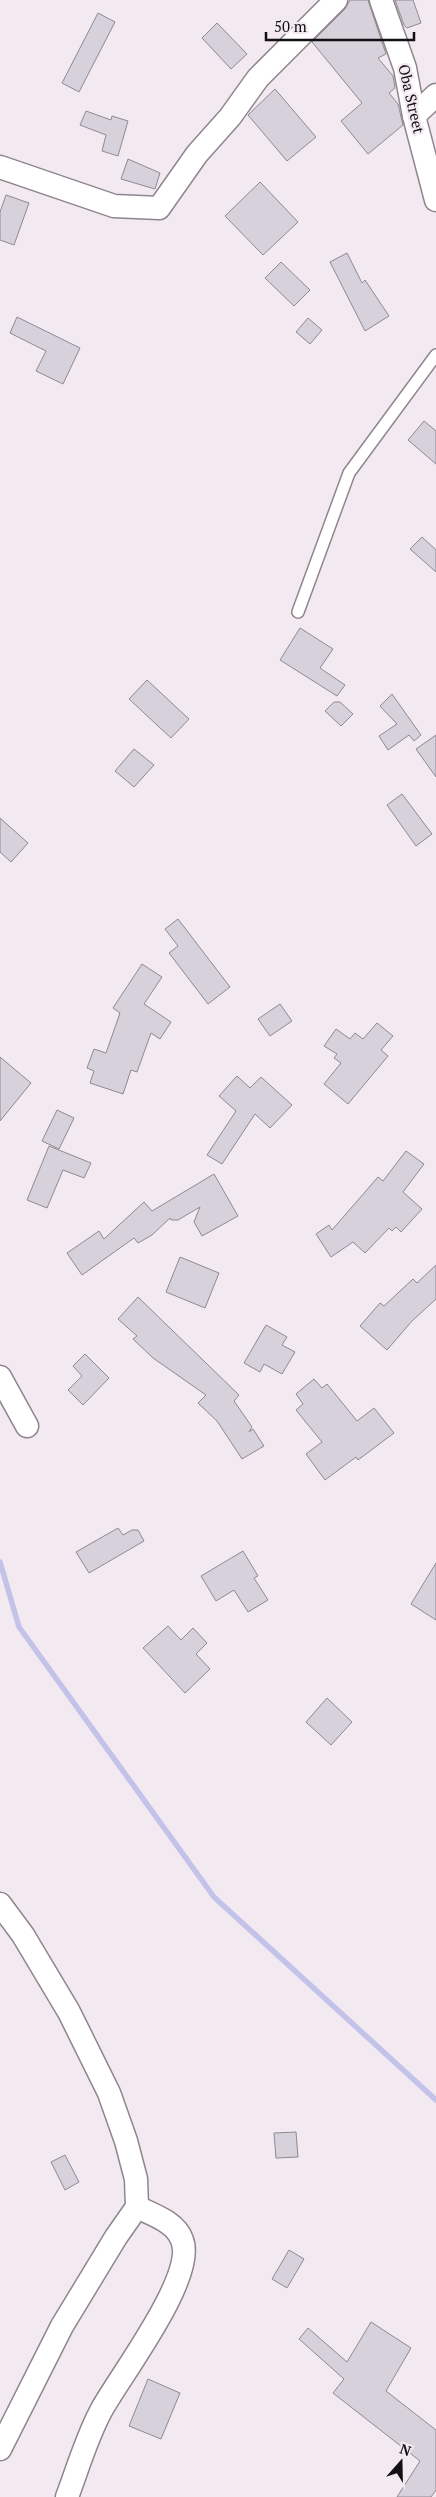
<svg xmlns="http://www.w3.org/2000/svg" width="436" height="2497" font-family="'PT Serif',serif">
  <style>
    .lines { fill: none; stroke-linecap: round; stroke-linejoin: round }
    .stream { stroke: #c3c3ea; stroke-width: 5.5 }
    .building { fill: #d6d1db; stroke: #8e8993 }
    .lane-casing { stroke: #8f868d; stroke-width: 14 }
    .street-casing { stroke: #8f868d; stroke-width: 25 }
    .lane { stroke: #fff; stroke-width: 11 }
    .street { stroke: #fff; stroke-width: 22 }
    .labels { text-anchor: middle; stroke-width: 4.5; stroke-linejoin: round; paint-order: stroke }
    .street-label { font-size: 15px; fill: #131013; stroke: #f3e9f1 }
  </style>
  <rect width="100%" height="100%" fill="#f3e9f1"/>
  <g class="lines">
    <path class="stream" d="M0,1562L19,1627L214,1897L436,2100"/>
  </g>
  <g class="building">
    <path d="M350,0H368L386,54L378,58L393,76L395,88L389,93L398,104L403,125L368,154L341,121L362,103L312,42L345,9Z"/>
    <path d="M395,0H413L421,23L407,28L404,25Z"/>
    <path d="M98,13L115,22L79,92L62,83Z"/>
    <path d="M217,23L247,54L231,69L202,38Z"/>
    <path d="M275,89L316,137L287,161L248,115Z"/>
    <path d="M86,111L111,120L112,116L128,121L118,156L102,151L106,135L80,125Z"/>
    <path d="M128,159L160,173L155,189L121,179Z"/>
    <path d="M260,182L298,222L263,255L225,216Z"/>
    <path d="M6,195L29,203L14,245L0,240V212Z"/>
    <path d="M347,253L362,283L365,280L389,316L365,331L330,262Z"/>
    <path d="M281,262L310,290L294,306L265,278Z"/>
    <path d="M17,317L80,348L63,384L36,371L46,351L10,333Z"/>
    <path d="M308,318L322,330L310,344L296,332Z"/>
    <path d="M424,421L436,431V464L408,440Z"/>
    <path d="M422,537L436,550V572L410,549Z"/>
    <path d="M300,628L333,649L320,668L345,685L337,696L280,660Z"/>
    <path d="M147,680L189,719L171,738L129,699Z"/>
    <path d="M392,694L421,735L414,741L409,735L388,750L379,736L397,724L380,706Z"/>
    <path d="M334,702H340L353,714L341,726L325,711Z"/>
    <path d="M436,735V777L416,749Z"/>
    <path d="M134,749L154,765L134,787L115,771Z"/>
    <path d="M402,794L432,834L416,846L387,805Z"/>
    <path d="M0,818L28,843L11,862L0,852Z"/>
    <path d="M178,919L230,987L208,1004L169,953L178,946L165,929Z"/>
    <path d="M142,964L162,977L144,1004L171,1022L160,1039L151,1033L137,1072L131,1070L123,1094L90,1083L94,1071L87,1068L94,1049L106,1053L120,1013L113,1008Z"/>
    <path d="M280,1004L292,1021L270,1036L258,1019Z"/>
    <path d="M377,1023L393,1036L381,1050L388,1056L348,1104L324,1084L341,1063L334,1058L337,1054L324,1046L336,1029L350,1039L355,1033L363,1039Z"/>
    <path d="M0,1057L31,1083L0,1121Z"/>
    <path d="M237,1076L250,1088L261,1077L292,1105L270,1128L255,1114L222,1164L207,1155L236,1111L219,1096Z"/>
    <path d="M57,1110L74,1118L59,1149L42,1141Z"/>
    <path d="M49,1146L91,1163L84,1178L63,1170L47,1208L27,1200Z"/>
    <path d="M406,1151L424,1164L403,1192L422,1209L401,1232L396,1227L392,1231L389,1228L365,1253L353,1242L331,1257L316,1234L329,1225L332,1230L378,1177L383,1181Z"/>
    <path d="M214,1174L238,1216L202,1236L194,1222L200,1207L178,1220H171L170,1218L152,1235L138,1243L134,1238L82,1275L67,1253L99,1231L104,1239L144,1202L152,1211Z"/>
    <path d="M180,1257L219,1273L205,1308L166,1292Z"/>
    <path d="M436,1265V1299L412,1321L387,1350L360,1326L380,1303L384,1306L413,1279L417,1283Z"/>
    <path d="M138,1297L239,1395L234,1401L252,1427L249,1432L253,1429L264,1446L242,1459L217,1421L198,1403L206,1395L153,1358L133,1339L137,1336L118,1319Z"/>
    <path d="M266,1325L287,1337L282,1345L295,1352L282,1374L264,1364L260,1372L244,1363Z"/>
    <path d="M85,1354L109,1378L83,1405L68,1390L82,1376L73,1366Z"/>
    <path d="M314,1379L322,1388L327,1384L357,1421L374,1408L394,1433L358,1460L356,1457L325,1480L306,1454L322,1442L296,1410L303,1404L296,1394Z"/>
    <path d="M118,1528L123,1535L132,1530H138L144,1541L89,1573L76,1552Z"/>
    <path d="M243,1551L258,1576L254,1578L268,1600L248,1612L234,1590L216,1601L201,1576Z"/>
    <path d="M436,1563V1620L411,1604Z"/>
    <path d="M168,1626L181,1640L193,1628L207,1643L196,1654L210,1669L185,1693L143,1648Z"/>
    <path d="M327,1698L352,1722L331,1745L306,1722Z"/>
    <path d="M296,2132L298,2157L276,2158L274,2133Z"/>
    <path d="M65,2155L79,2182L65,2190L51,2162Z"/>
    <path d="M289,2250L304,2259L287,2288L272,2279Z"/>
    <path d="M371,2322L411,2348L386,2391L436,2430V2490L431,2497H397L420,2461L333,2393L344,2379L299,2339L308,2328L347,2362Z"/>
    <path d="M148,2379L180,2393L161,2439L129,2426Z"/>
  </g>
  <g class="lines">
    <g class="lane-casing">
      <path id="lane" d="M298,612L349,473L436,355"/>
    </g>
    <g class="street-casing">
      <g id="street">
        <path d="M381,0L405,68L414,116L436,200"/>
        <path d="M414,116L436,95"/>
        <path d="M0,167L114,206L159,208L197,154L230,117L258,78L336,0"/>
        <path d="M0,1377L27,1426"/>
        <path d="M0,1904L23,1935L69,2012L109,2093L126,2141L136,2179L137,2207L116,2237L62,2326L0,2449"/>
        <path d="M67,2497C78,2468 87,2436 102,2409C120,2376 197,2276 182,2240C176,2222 153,2215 137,2207"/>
      </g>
    </g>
    <use href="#lane" class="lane"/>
    <use href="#street" class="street"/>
  </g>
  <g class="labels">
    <g class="street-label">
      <text transform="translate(411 99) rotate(77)" y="5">Oba Street</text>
    </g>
  </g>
  <g transform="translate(401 2462) rotate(20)" stroke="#f3e9f1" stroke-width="4" paint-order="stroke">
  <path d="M0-4L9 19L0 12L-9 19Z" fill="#131013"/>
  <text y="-8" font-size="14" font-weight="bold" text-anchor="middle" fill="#131013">N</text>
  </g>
  <path d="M266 32v8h148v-8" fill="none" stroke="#131013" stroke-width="2.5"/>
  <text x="274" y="32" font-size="15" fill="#131013" stroke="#f3e9f1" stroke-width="4" paint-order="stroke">50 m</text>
</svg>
